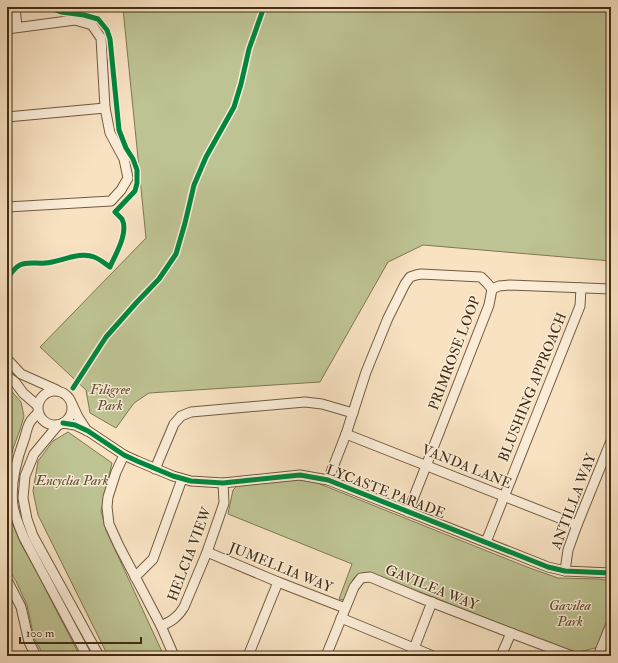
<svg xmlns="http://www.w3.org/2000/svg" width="618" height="663" font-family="'IM FELL Double Pica',serif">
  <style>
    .green { fill: #bec393; stroke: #807853 }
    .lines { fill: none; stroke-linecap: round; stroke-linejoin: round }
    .minor-casing { stroke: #705b3f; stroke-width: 11 }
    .minor { stroke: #faecd7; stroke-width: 9 }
    .cycleway-casing { stroke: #faecd7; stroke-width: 8 }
    .cycleway { stroke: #00873e; stroke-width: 5 }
    .labels { text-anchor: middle; stroke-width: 3; stroke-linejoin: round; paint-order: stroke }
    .street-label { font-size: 14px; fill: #432e13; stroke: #faecd7 }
    .park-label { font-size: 14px; font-style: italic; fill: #5c4c2d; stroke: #faecd7 }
  </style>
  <rect width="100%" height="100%" fill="#f8e2c2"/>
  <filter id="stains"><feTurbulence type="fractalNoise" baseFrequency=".005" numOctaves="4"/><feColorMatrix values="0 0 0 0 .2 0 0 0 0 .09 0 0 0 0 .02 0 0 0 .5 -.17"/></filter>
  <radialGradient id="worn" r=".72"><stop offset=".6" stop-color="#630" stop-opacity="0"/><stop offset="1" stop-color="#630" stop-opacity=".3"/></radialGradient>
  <g class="green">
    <path d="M120,7H611V261L423,245L388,262L320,382L149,393L134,403L116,428L90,413L86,390L40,347L146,238L123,9Z"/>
    <path d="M7,386L21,402L24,416L20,430L14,446L7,470Z"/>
    <path d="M68,432L112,463L101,511L106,530L164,656H108L38,515L33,491L38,461L53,441Z"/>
    <path d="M290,480H310L527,567L558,578L599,579L610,581L611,616L599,647L575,653L369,572L354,578L344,600L339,599L352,564L228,514L233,490L238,485Z"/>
    <path d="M7,502L9,515L20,542L41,580L52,602L80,656H44L34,638L27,605L16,581L7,566Z"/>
  </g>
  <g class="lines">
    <g class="minor-casing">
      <g id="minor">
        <path d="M15,7L17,27"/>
        <path d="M7,29L75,20L92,25L101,38L105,108L110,133L124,159L128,178L121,190L111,201L7,207"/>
        <path d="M7,117L105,108"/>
        <path d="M492,289L499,286L510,285L611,289"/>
        <path d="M7,359L21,374L57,390"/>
        <path d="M7,376L15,382L23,393L37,405"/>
        <circle cx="55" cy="408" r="17"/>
        <path d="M72,404L78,417L87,431"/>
        <path d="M38,413C35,416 32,419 30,422C27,427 26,434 24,440C16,461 10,483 13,506C15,517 20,528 24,538L87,656"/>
        <path d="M63,423L75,425L88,431L124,455L137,461L173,476L191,481L223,483L300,475L328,480L548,567L565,571L611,573"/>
        <path d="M58,425L34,454L25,476L23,498L27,519L33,536L99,656"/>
        <path d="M346,434L577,525"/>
        <path d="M124,455L116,472L108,497L107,507L109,524L119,546L161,626L174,656"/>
        <path d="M155,469L174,424L181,416L191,412L305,402L322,404L353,413"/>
        <path d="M328,480L346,434L366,372L388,318L405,284L410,277L416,275L421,274L481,277L487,283L492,289L489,305L408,512"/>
        <path d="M486,542L580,306L581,288"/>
        <path d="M207,552L278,582L345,608"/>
        <path d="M565,571L568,550L577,525L611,441"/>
        <path d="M135,577L153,559L182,479"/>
        <path d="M7,580L21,607L29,642L36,656"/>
        <path d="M341,618L433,656"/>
        <path d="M161,626C172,621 178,617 184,607L207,552L224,503L223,483"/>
        <path d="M248,656L278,582"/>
        <path d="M326,656L354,587L361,578L370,577L418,597L511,633L572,656"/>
        <path d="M411,656L432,602"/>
        <path d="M501,656L511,633"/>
        <path d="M598,656L611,624"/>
      </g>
    </g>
    <use href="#minor" class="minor"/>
    <g class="cycleway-casing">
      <g id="cycleway">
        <path d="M7,278C11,274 15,267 20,265C28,261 37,264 45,263C60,262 80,251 94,257C100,259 105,264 110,267C115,255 129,233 122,219C120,217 117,214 115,212L135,191L137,183V170L133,159L126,148L119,130L110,39L107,30L98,19L84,15L61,12L47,7"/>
        <path d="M73,388L106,337L137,302L159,279L176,254L185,223L194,185L206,157L234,107L241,84L249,49L264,7"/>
        <path d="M63,423L75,425L88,431L124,455L137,461L173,476L191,481L223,483L300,475L328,480L548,567L565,571L611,573"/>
      </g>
    </g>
    <use href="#cycleway" class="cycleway"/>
  </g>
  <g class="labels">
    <g class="street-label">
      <text transform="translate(454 353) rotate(-69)" y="5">PRIMROSE LOOP</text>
      <text transform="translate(532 387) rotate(-68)" y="5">BLUSHING APPROACH</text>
      <text transform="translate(467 466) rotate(22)" y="5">VANDA LANE</text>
      <text transform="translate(386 491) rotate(21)" y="5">LYCASTE PARADE</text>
      <text transform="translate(573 501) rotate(-69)" y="5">ANTILLA WAY</text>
      <text transform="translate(189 554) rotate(-69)" y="5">HELCIA VIEW</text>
      <text transform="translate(281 567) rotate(22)" y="5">JUMELLIA WAY</text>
      <text transform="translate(432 587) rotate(22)" y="5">GAVILEA WAY</text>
    </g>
    <g class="park-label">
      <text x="110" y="394">Filigree<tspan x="110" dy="16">Park</tspan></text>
      <text x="72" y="485">Encyclia Park</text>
      <text x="570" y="610">Gavilea<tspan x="570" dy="16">Park</tspan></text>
    </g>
  </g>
  <rect width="618" height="663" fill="none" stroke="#f8e2c2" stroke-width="24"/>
  <rect x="8" y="8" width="602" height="647" fill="none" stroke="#432e13" stroke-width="2"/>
  <rect x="12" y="12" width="594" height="639" fill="none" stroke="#432e13"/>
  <path d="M20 637v6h121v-6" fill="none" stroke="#432e13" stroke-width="2"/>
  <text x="26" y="637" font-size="12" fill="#432e13" stroke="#faecd7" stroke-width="3" paint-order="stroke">100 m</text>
  <rect width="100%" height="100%" filter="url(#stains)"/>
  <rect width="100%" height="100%" fill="url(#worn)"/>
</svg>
